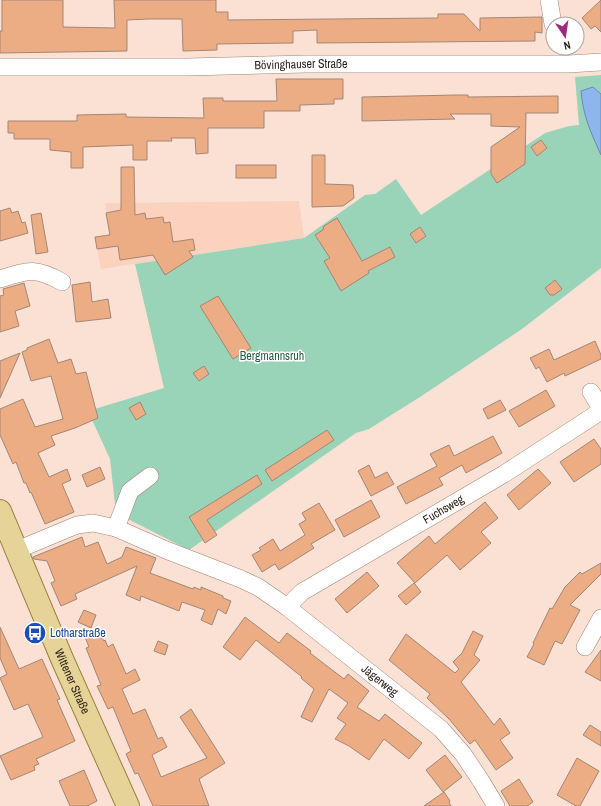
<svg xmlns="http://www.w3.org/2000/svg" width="601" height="806" font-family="'Archivo Narrow',sans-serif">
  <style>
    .built { fill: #fad2bd }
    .green { fill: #99d4b8 }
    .water { fill: #8eb6ee; stroke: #7089ae }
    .building { fill: #ecad85; stroke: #a38675 }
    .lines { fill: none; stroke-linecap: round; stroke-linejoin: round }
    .minor-casing { stroke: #a28474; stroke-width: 18 }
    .major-casing { stroke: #99813e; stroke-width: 24 }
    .minor { stroke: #fff; stroke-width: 17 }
    .major { stroke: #e5d397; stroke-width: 22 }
    .labels { text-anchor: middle; stroke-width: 3; stroke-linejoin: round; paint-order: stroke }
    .street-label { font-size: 12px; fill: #2b1f19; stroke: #fff }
    .park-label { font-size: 12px; fill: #256048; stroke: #fff }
    .transit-label { font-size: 12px; fill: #164399; stroke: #fff; text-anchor: start }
  </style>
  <rect width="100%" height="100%" fill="#fbe1d3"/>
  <path class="built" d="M299,201L304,238L101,269L95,237L110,234L105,203Z"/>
  <path class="green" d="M601,75V268L522,329L420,397L369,429L356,433L189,550L116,513L110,459L88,411L164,388L135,264L304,238L365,195L375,194L396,179L421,215L545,133L569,126L579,125L575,77Z"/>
  <path class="water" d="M593,87L601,94V155C591,133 583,116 581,91Z"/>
  <g class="building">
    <path d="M2,0H63V27L115,28L114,0H216V12H228V20L438,18V14H464L480,31V18L542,17V33L535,32V41L317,43V30L293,31V43L217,44V50L183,51L182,19H148L127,20V51L0,53V31H2Z"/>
    <path d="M601,0V32L595,26L591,29L582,18Z"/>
    <path d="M276,79H343V99H334V104L300,105V111H264V128H208V153L196,154L195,138H171L172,141H147V160H133V145L83,147V168H71V152L50,150V139H14V133H8V121H77V115L126,114V117L204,118L203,98H223V101H277Z"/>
    <path d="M456,95H468V97L558,96V113H526L525,164L497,183L491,174V147L520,127L491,126V114H450L455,119L362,121V97Z"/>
    <path d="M541,140L547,148L537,156L531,147Z"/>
    <path d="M312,155H325V184L353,185L354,198L343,206L312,207Z"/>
    <rect x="236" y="165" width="40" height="13"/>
    <path d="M121,167H134L135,215L145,213L146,219L163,217L164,223L170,222L173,242L193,239L195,250L189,251L193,257L165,275L153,255L120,260L118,246L97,249L95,237L110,235L106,213L121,210Z"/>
    <path d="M10,208L12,213L18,211L22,223L25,222L28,233L0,241V211Z"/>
    <path d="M41,213L48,252L36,254L31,215Z"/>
    <path d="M337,218L362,261L390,247L395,257L368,271L369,273L341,291L324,261L330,258L315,235L323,230L324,226Z"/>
    <path d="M420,227L426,236L416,243L410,234Z"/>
    <path d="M555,280L562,289L554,295H550L545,288Z"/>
    <path d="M90,282L92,302L108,299L111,318L76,322L72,285Z"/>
    <path d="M24,283L30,306L15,311L19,326L0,332V296L4,295L3,289Z"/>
    <path d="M218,296L251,348L233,359L200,306Z"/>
    <path d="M49,339L58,363L71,359L76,374L86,372L98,418L75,428L51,436L55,445L38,453L49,477L67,469L71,480L62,484L74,512L45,524L31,492L30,493L26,483H24L16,462L13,464L0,435V409L23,399L35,427L63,419L51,376L31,381L22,352L27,350V348Z"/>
    <path d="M595,341L601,355V359L565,376L564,373L547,382L539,367L536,369L530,358L549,349L554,360Z"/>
    <path d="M20,353L0,398V361Z"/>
    <path d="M204,366L209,374L199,381L193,373Z"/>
    <path d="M546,390L555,406L519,427L509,411Z"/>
    <path d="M500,400L506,410L488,419L483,409Z"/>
    <path d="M140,402L146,414L136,420L129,408Z"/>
    <path d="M327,430L334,440L272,481L265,470Z"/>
    <path d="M493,436L502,453L466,473L462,465L439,478L443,485L406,504L397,487L437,466L430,454L449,445L454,456Z"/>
    <path d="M594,439L601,449V464L574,482L560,462Z"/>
    <path d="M369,465L375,478L387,472L394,484L371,496L358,471Z"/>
    <path d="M100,467L105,479L87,487L82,475Z"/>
    <path d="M538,469L551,483L519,510L507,495Z"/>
    <path d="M257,475L262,484L207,520L217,535L205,543L189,517Z"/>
    <path d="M371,500L380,517L344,537L335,520Z"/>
    <path d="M485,502L498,518L481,532L491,543L460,570L447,555L415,583L397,563L429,536L435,544Z"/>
    <path d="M319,503L335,530L311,544L314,548L279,570L275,564L262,572L252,555L261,550L259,548L273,539L280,551L305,535L299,524L306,520L302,513Z"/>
    <path d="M82,537L85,547L98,542L107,564L122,557L126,547L156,558L150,573L193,589L194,587L201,590V587L223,596V598L231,601L226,614L218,609L212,625L201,620L205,610L182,602L179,611L141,596L140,601L126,595L137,566L75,594L77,599L61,606L51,583L55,581L47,561L34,559L33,557Z"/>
    <path d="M601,563V574L570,605L580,610L562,644L555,641L544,665L527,657L534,644L533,643L550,608L552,609L565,587L580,572L582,574Z"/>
    <path d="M367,572L379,586L347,613L335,599Z"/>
    <path d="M414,583L421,592L406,605L398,596Z"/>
    <path d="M84,610L96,615L91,628L78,622Z"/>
    <path d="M245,617L279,643L287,633L311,651L310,653L344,679L348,674L369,691L357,707L379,721L385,714L422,743L409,759L384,739L369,760L349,746L335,739L346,724L337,718L348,703L329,689L312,722L301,717L314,689L301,678L302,677L256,640L240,660L223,647Z"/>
    <path d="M0,627L19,669L42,659L60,699L57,700L75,741L36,759L39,764L34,766L35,770L11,780L0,756L43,737L28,704L14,710L0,678L7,674L0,658Z"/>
    <path d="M97,631L104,641L105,640L108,647L113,644L126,674L135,669L140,680L122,689L133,714L145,709L158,739L162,737L167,747L152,755L161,777L207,758L180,717L191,709L225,763L199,779L209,806H153L138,773L135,774L126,754L131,751L113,707L108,709L97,686L101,685L86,648L89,647L85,637Z"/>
    <path d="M473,631L483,636L474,655L480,660L461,682L494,725L500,718L510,733L500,740L513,758L496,770L475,740L470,744L449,719L427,698L430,694L389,660L406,634L455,673L459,669L453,662L462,653Z"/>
    <path d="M158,641L168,645L165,655L154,651Z"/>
    <path d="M601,650V681L585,672Z"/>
    <path d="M590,725L601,732V746L583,735Z"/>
    <path d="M445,755L462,777L443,792L426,770Z"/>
    <path d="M577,758L599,771L580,806H576L557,795Z"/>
    <path d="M84,770L97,801L87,806H70L59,781Z"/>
    <path d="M519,779L533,802L527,806H510L501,791Z"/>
    <path d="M444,792L450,801L449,802L451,806H424Z"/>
  </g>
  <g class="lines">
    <g class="minor-casing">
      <g id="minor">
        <path d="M549,0L553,24"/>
        <path id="s1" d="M0,67H188L306,64H569L601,62"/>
        <path d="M0,279C29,270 35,267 62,282"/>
        <path d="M591,392L601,408"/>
        <path d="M116,528L130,491L150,476"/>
        <path id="s2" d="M17,550L77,525L93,523L116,528L166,550L241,579L258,587L287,607L441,729L463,754L481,781L496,806"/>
        <path id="s3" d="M287,607L302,592L504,474L601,411"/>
        <path d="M585,647L601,618"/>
      </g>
    </g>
    <g class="major-casing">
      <g id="major">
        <path id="s4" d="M0,511L63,661L128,806"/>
      </g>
    </g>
    <use href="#minor" class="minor"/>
    <use href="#major" class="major"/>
  </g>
  <defs>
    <g id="bus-disc" transform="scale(1.15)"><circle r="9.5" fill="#1a4fb4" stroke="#fff"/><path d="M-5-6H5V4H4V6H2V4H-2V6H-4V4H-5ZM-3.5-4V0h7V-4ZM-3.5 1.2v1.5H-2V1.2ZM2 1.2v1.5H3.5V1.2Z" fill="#fff"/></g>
  </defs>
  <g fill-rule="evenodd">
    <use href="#bus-disc" x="35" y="633"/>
  </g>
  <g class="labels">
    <g class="street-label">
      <text dy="4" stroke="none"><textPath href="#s1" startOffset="301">Bövinghauser Straße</textPath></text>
      <text dy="4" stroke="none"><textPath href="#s3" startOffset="185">Fuchsweg</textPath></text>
      <text dy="4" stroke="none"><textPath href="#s2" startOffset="412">Jägerweg</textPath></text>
      <text dy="4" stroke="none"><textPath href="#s4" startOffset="185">Wittener Straße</textPath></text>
    </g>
    <g class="park-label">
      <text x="272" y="360">Bergmannsruh</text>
    </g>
    <g class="transit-label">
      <text x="50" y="637">Lotharstraße</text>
    </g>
  </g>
  <g transform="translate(565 36) rotate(167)"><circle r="19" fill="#ffffff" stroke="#aaa5a3"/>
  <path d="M0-3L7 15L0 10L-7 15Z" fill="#9f2880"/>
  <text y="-6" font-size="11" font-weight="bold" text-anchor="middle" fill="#2b1f19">N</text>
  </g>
</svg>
